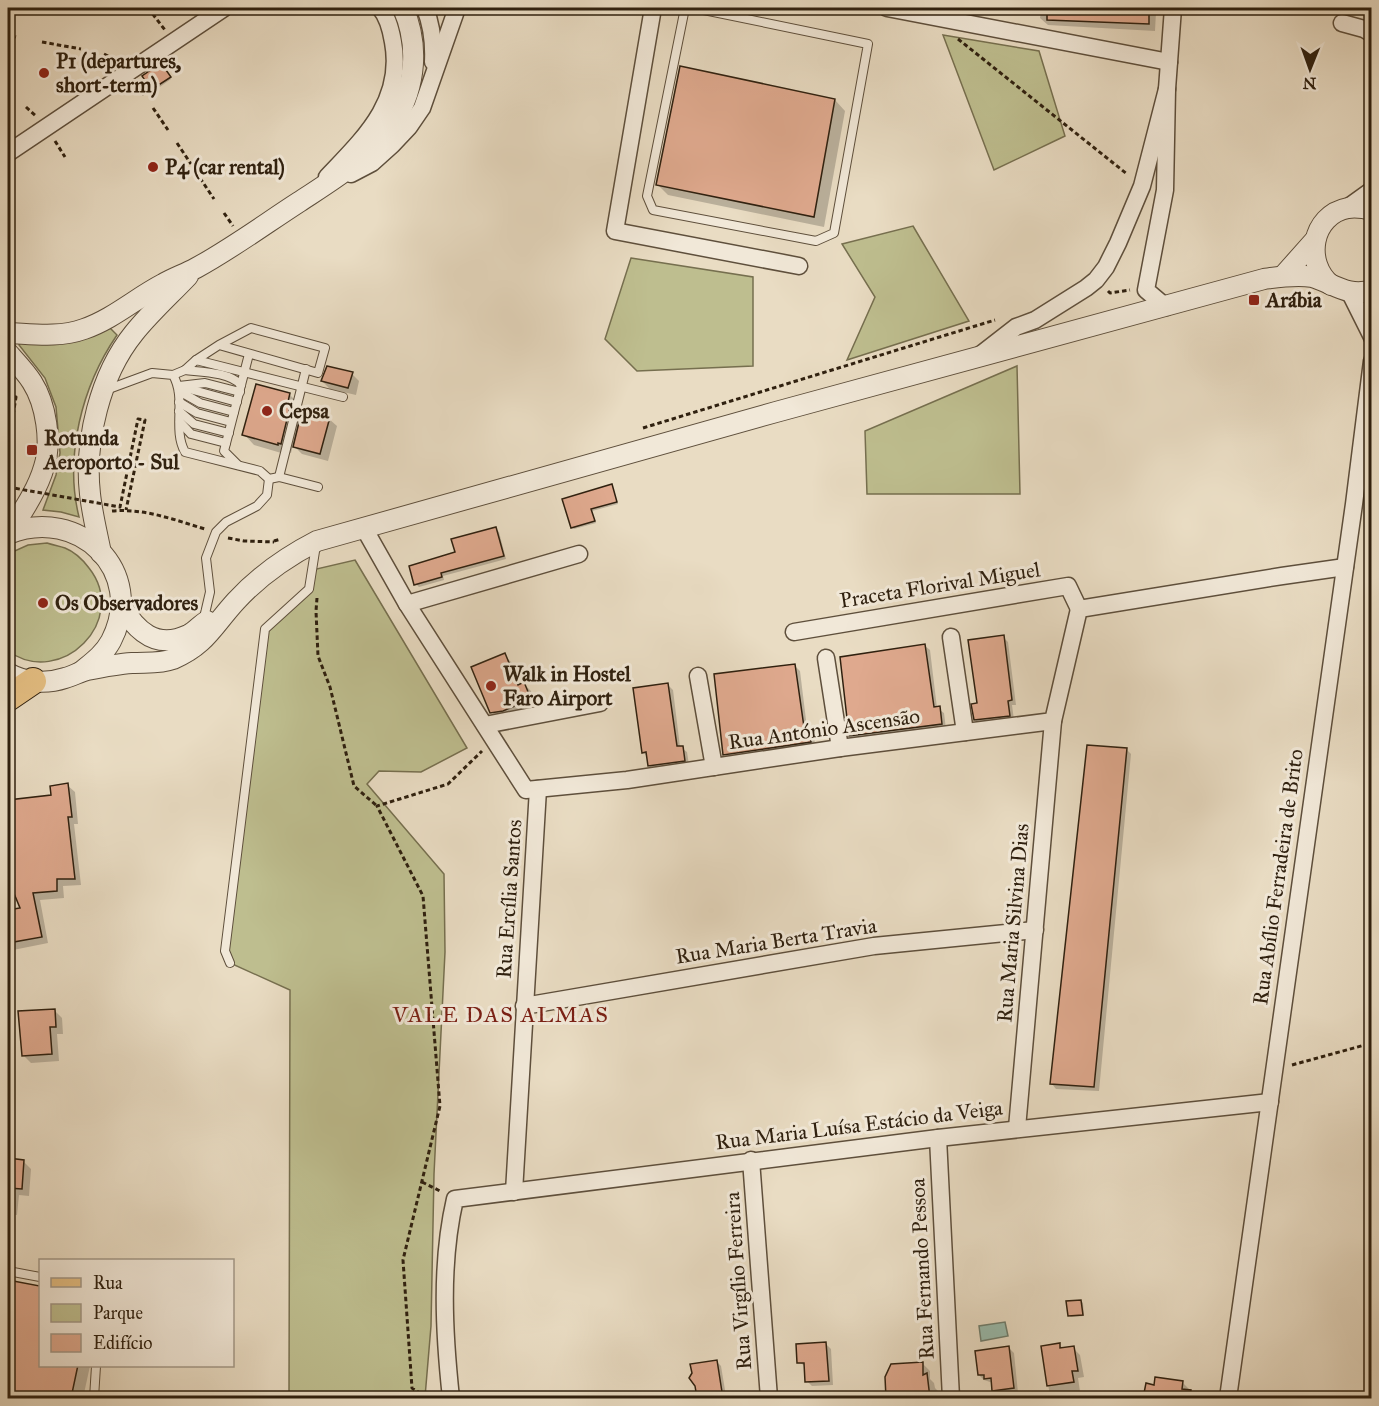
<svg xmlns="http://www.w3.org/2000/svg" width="1379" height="1406" font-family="'IM FELL Great Primer',serif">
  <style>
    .green { fill: #bebe8f; stroke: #766f4f; stroke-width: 1.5 }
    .water { fill: #99bcad; stroke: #6f7e6e; stroke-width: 1.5 }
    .shadow { fill: #0003 }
    .building { fill: #dfa98e; stroke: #2f200f; stroke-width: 1.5 }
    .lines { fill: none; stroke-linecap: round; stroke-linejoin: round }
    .service-casing { stroke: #5e4f3c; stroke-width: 10 }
    .minor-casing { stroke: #5e4f3c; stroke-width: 19 }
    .tertiary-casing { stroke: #5e4f3c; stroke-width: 22 }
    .primary-casing { stroke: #2f200f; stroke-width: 28 }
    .path { stroke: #2f200f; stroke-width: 3; stroke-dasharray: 4.5 3; stroke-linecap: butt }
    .service { stroke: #f1e8d8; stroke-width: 8 }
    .minor { stroke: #f1e8d8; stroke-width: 16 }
    .tertiary { stroke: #f1e8d8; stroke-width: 20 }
    .primary { stroke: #e4be82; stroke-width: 26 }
    .path-bridge { stroke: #2f200f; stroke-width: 3; stroke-dasharray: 4.5 3; stroke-linecap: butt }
    .poi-dot { fill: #8f2418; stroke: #f1e8d8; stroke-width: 2 }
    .labels { text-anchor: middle; stroke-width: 6; stroke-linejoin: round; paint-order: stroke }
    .poi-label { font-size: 21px; font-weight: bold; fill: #2f200f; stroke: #f1e8d8; text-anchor: start }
    .street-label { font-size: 21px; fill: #2f200f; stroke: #f1e8d8 }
    .neighbourhood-label { font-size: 22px; letter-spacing: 1.5px; fill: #7a1f14; stroke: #f1e8d8 }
  </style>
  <rect width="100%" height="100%" fill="#e9dcc3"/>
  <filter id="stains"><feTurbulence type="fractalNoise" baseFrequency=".00333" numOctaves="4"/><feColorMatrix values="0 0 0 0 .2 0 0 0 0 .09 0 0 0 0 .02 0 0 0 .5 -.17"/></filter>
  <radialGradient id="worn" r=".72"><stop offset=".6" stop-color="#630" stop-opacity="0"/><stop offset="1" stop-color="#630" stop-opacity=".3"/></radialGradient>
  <g class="green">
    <path d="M943,35L1039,51L1065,136L994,170Z"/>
    <path d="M913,226L969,321L847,360L875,297L842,244Z"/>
    <path d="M631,258L753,277V366L637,371L605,339Z"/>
    <path d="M109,327L117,335C82,386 64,456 79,517L61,512L43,510L56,475L60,453L56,407L45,378L19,345L20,343Z"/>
    <path d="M1017,366L1020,494H867L865,431Z"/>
    <path d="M47,543C53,545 59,546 65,548C75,552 83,560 89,568C130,620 61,689 8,651V554L28,545Z"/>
    <path d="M355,560L467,748L421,772L379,771L367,784L444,874L445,952L434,1174L431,1326L425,1397L412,1398H289L290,990L230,963L225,951L265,629L309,589L312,570Z"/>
  </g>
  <path class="water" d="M1005,1322L1008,1336L981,1341L979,1326Z"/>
  <g class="shadow">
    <path d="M1032,8H1151L1156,12L1155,31L1048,25L1040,18L1041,12H1037Z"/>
    <path d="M163,67L171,79L154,91L152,89Z"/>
    <path d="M835,100L845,111L824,227L668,195L657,184Z"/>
    <path d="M352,374L359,381L356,395L330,389L322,381Z"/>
    <path d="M289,394L300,405L297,416L301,420L329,419L337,426L328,461L302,454L293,445L291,453L288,452V455L254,445L244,434Z"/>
    <path d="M612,486L618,504L592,511L596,523L574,529L572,527Z"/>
    <path d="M496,529L499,532L506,559L443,576L444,580L419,587L416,584L456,553Z"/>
    <path d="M1003,637L1008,642L1016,705H1012L1014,720L980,725L975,720L978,704Z"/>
    <path d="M925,646L930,650L937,708L944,713L946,729L855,740L850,736Z"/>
    <path d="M504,655L512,663L521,685L524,684L531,691L538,706L499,720L492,712Z"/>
    <path d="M795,666L800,671L807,728L814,733L815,746L729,759L724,754Z"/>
    <path d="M668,685L673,690L680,747L687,752L689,765L654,770L649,766L648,757L643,752Z"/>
    <path d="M1126,749L1131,754L1099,1091L1056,1089L1052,1084Z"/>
    <path d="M67,785L75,792L78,824H74L81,885L63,886L64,898L40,900L48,943L8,951V912L22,909L8,876L12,831H8V809L31,806L53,796Z"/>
    <path d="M54,1010L62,1018L63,1034H57L59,1061L31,1063L23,1055Z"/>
    <path d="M8,1160L24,1162L31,1169L29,1196L19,1195L17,1215L8,1214Z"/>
    <path d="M8,1281L40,1288V1366H90L83,1398H8Z"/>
    <path d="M1081,1301L1083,1303L1084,1316L1071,1317L1069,1315Z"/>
    <path d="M826,1344L831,1349L833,1385L812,1386L807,1381L806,1367L799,1362Z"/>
    <path d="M1059,1345L1064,1349L1073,1348L1080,1355L1084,1377L1078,1378L1081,1398H1053L1050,1396L1042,1347Z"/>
    <path d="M1009,1348L1014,1353L1018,1393L999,1395L994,1390L993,1383L984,1380L979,1375Z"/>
    <path d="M716,1361L721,1366L726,1396L718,1398H698L696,1385Z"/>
    <path d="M923,1364L930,1371V1379L934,1383L935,1388L942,1395V1398H887V1377Z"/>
    <path d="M1183,1383L1189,1389L1188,1393L1194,1394L1199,1398H1145L1147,1385L1155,1386Z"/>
  </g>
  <g class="building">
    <path d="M1047,8H1149V24L1047,20Z"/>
    <path d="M161,63L171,77L151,90L142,76Z"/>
    <path d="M680,66L835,99L814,217L656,185Z"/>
    <path d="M327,366L353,372L348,388L321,381Z"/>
    <path d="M256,384L290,393L287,406L290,407L281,444L278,443V445L242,435Z"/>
    <path d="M302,410L330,417L320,454L293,447Z"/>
    <path d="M612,484L617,502L591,509L595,521L571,528L562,499Z"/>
    <path d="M496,527L504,556L441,573L442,577L414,585L409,566L455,552L451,539Z"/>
    <path d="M1004,635L1012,700L1008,701L1010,716L974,720L971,704L977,703L968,640Z"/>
    <path d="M925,644L934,707L940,706L942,724L849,736L840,657Z"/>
    <path d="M505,653L518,685L524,682L531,699L503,711L490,713L471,667Z"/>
    <path d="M795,664L804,727H809L811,742L723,755L714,674Z"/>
    <path d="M668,683L677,746H683L685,761L648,766L646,752L642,753L633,688Z"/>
    <path d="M1087,745L1127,748L1094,1087L1050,1084Z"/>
    <path d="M68,783L72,817H68L75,879H57V891L33,893L42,937L8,943V910L20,908L8,879V849L11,823L8,824V800L51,795L50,786Z"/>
    <path d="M55,1009L56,1027H50L52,1054L22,1056L18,1011Z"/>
    <path d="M8,1158L24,1160L22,1189L8,1188Z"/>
    <path d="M8,1280L40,1286V1365H78L71,1398H27L8,1395Z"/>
    <path d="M1081,1300L1083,1315L1068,1316L1066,1301Z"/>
    <path d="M826,1342L829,1381L805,1382L804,1363H797L796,1344Z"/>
    <path d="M1060,1343V1348L1074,1346L1078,1371H1072L1074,1382L1047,1386L1041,1346Z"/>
    <path d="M1009,1346L1014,1388L992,1391L991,1378L984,1379V1375H978L975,1351Z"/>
    <path d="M717,1360L722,1392L714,1393L715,1398H697L695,1386L689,1378L692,1373L690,1364Z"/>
    <path d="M923,1362V1375L927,1373L930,1398H886L885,1377L891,1364Z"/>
    <path d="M1155,1377L1183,1381L1182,1389L1191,1390L1190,1398H1143L1146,1383L1154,1385Z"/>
  </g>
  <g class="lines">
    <g class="service-casing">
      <g id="service">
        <path d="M685,8L647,196L653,210L816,241L834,233L868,44L694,8"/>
        <path d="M196,360L219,345L318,373L325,348L251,328L219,345"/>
        <path d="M185,370C202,372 229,372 241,385"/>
        <path d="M173,375L185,370L196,360L343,397"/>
        <path d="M179,386L205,383L240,392"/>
        <path d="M182,387L237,402"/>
        <path d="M106,390L152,373L173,375C187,399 172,429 185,452L260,471L269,479L279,477L318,487"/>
        <path d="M179,391L200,403L234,412"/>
        <path d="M179,402L197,413L231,422"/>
        <path d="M179,411L194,424L229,433"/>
        <path d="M180,422L191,434L226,443"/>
        <path d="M238,465L224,451L249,354"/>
        <path d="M279,477L306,369"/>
        <path d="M203,622L210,592L206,558L216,532L226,522L257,506L267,495L269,479"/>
        <path d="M230,963L225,951L265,629L309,589L316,545"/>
        <path d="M8,1271L40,1277"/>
        <path d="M94,1398L96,1366"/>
      </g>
    </g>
    <g class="minor-casing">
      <g id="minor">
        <path d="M425,8C432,26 434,42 433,62"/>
        <path d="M653,8L615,231L799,266"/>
        <path d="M887,8L1169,62"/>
        <path d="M1342,23L1364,29L1372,34"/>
        <path d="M8,153L224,8"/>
        <path d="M351,174L372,163L392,145L409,127L422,108L457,8"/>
        <path d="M327,177C364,138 404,101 393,42C391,30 388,17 380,8"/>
        <path d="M1347,208L1372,190"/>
        <path d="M1350,293L1372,337"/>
        <path d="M1166,307L1146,290L1165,190L1167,89L1173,8"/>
        <path d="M980,355L1016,327L1035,320L1086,288L1096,280L1106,267L1118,243L1142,186L1167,89"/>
        <path d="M364,528L407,604L526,790L627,780L840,748L1053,721L1079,609L1282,576L1345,567"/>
        <path d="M407,604L579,554"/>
        <path d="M794,632L1068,586L1079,609"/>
        <path d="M951,637L965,732"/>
        <path d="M826,658L840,748"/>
        <path d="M698,676L714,767"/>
        <path d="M485,725L600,703"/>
        <path d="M524,1006L874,946L1035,930"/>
        <path d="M1017,1128L1053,721"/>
        <path d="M938,1138L951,1398"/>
        <path d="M751,1160L769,1398"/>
        <path d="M514,1192L538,789"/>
        <path d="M451,1398C444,1333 440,1264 455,1199L938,1138L1270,1102"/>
        <path d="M1228,1398L1354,504L1372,361"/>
      </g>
    </g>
    <g class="tertiary-casing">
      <g id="tertiary">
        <path d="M1283,276L1315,240"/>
        <path d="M1331,285C1304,263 1311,215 1348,208C1356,207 1364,208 1372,210"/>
        <path d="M8,333C33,334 59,338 84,329C113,319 136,298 163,284C173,278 185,274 196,268C231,249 265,224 299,202C334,179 372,157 395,120C416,86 419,44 403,8"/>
        <path d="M8,353C16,362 25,371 32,382C46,404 52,442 44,467C37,491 22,512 9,533"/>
        <path d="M8,534C79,505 147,572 111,641C104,654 93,662 82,671"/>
        <path d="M101,553C97,533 92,513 90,494C84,441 100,375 134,333C150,313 170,295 188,276"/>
        <path d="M121,605C136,631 156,650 188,635C195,632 200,625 207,621"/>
        <path d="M8,673C25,683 47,684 65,678C73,676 79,672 87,670C102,667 117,664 132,663C146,662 160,664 173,659C206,645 213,626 236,601C259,576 286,557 317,541L776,412L1264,279C1279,277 1297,274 1312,277C1333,283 1348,298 1372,290"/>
      </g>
    </g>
    <g class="primary-casing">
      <path id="primary" d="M8,698L33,681"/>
    </g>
    <g class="path">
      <path d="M148,8L165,30"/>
      <path d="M8,35L16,37"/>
      <path d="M958,39L1127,174"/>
      <path d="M42,42L81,49"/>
      <path d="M104,54L116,60"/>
      <path d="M138,86L144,95"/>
      <path d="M26,107L36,116"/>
      <path d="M153,108L168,130"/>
      <path d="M55,141L65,157"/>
      <path d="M177,143L191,164"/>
      <path d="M200,178L214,199"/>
      <path d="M224,213L233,226"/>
      <path d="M1108,291L1110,293L1130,290"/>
      <path d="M8,406L10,396L16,397L8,447"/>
      <path d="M643,428L995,320"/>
      <path d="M112,511C144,508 175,520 205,529"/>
      <path d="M228,538L244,541L274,542"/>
      <path d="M274,541L281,539"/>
      <path d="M317,598L316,611L318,656L330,687L354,786L377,806"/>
      <path d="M1292,1065L1372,1043"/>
      <path d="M422,1182L440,1191"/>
      <path d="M427,1398L412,1388L403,1260L440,1106L423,896L377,806L448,784L482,751"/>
    </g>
    <use href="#service" class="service"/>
    <use href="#minor" class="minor"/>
    <use href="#tertiary" class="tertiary"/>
    <use href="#primary" class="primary"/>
    <path class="path-bridge" d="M8,487L120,507L138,419L145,420L126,510"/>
  </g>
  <g class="poi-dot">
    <circle cx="44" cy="73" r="6"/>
    <circle cx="153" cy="167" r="6"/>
    <rect x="1248" y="294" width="12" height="12" rx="3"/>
    <circle cx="267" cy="411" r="6"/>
    <rect x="26" y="444" width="12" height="12" rx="3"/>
    <circle cx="43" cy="603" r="6"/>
    <circle cx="491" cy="686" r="6"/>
  </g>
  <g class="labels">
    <g class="poi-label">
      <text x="56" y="68">P1 (departures,<tspan x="56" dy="24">short-term)</tspan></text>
      <text x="165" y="174">P4 (car rental)</text>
      <text x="1266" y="307">Arábia</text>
      <text x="279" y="418">Cepsa</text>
      <text x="44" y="445">Rotunda<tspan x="44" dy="24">Aeroporto - Sul</tspan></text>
      <text x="55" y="610">Os Observadores</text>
      <text x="503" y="681">Walk in Hostel<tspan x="503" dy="24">Faro Airport</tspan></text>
    </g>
    <g class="street-label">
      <text transform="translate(940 585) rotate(-9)" y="7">Praceta Florival Miguel</text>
      <text transform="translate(824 729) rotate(-8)" y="7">Rua António Ascensão</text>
      <text transform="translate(1278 877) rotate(-82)" y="7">Rua Abílio Ferradeira de Brito</text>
      <text transform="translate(509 899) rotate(-86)" y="7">Rua Ercília Santos</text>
      <text transform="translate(1013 923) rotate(-85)" y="7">Rua Maria Silvina Dias</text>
      <text transform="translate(776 941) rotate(-9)" y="7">Rua Maria Berta Travia</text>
      <text transform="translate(859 1125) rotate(-7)" y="7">Rua Maria Luísa Estácio da Veiga</text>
      <text transform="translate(922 1269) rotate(-93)" y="7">Rua Fernando Pessoa</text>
      <text transform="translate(738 1281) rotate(-94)" y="7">Rua Virgílio Ferreira</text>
    </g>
    <g class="neighbourhood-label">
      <text x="501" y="1022">VALE DAS ALMAS</text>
    </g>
  </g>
  <rect width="1379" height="1406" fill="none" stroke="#e9dcc3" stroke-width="30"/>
  <rect x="9" y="9" width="1361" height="1388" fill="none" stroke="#2f200f" stroke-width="3"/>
  <rect x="15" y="15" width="1349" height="1376" fill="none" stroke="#2f200f" stroke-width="1.5"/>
  <rect x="39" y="1259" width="195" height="108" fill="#f1e8d8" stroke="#a39888" stroke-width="1.5"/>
  <rect x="51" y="1278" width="30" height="9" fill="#e4be82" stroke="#a39888" stroke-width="1.5"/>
  <text x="93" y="1289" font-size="18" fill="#2f200f">Rua</text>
  <rect x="51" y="1304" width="30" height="18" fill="#bebe8f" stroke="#a39888" stroke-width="1.5"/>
  <text x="93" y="1319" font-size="18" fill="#2f200f">Parque</text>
  <rect x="51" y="1334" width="30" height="18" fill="#dfa98e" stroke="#a39888" stroke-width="1.5"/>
  <text x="93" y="1349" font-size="18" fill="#2f200f">Edifício</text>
  <g transform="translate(1310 69) rotate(181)" stroke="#f1e8d8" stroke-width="4.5" paint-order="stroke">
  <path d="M0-4.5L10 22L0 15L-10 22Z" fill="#2f200f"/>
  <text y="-9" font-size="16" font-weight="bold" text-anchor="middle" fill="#2f200f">N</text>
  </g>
  <rect width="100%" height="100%" filter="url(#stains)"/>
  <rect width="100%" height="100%" fill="url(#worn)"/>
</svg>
